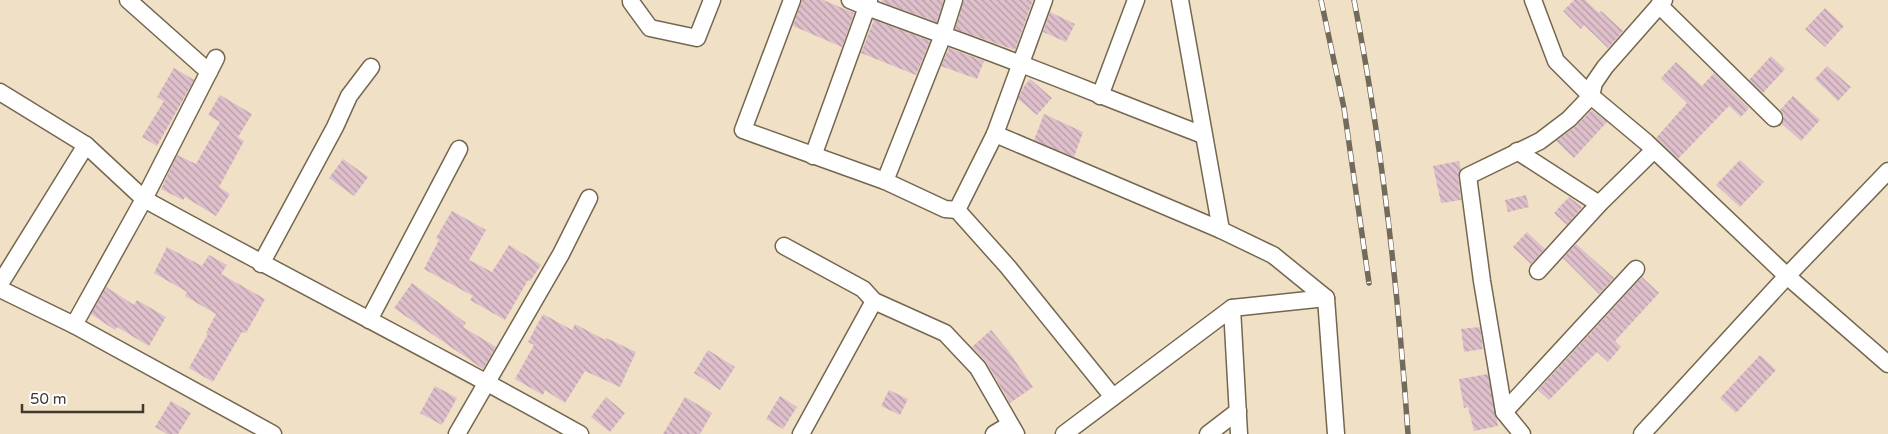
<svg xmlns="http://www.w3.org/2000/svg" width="1888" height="434" font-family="'Varela Round',sans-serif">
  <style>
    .building { fill: url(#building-back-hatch) }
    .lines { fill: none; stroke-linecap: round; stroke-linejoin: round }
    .minor-casing { stroke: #74674f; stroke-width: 19 }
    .minor { stroke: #fff; stroke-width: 16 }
    .rail-casing { stroke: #736a5b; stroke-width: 5.5 }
    .rail { stroke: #fff; stroke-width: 4; stroke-dasharray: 11; stroke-linecap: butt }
  </style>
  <defs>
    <pattern id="building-back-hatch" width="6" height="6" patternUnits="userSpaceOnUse" patternTransform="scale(1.25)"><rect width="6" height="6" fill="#debfcb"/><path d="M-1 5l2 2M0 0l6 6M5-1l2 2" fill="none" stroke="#b59ca5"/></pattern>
  </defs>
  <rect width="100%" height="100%" fill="#f0e0c5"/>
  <g class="building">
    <path d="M802,0H823L854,13L842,47L793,26Z"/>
    <path d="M882,0H944L937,22L881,2Z"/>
    <path d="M964,0H1033L1015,50L955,29Z"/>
    <path d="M1574,0H1585L1599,13L1601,11L1623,31L1608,48L1584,25L1581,29L1563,11Z"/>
    <path d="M1825,8L1844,26L1825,47L1805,29Z"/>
    <path d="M1050,12L1075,24L1066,42L1043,32Z"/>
    <path d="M874,20L930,41L916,75L861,53Z"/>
    <path d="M949,48L984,61L977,79L941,66Z"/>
    <path d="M1771,56L1785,69L1763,93L1749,80Z"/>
    <path d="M1676,62L1702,86L1714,73L1749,108L1741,117L1729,106L1678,159L1656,138L1687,103L1661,78Z"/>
    <path d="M1827,66L1851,87L1838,101L1815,79Z"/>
    <path d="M174,68L194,80L157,146L142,137L164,101L157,97Z"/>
    <path d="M1030,79L1052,98L1037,115L1018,99L1023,88Z"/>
    <path d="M220,95L252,114L238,137L244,141L219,187L230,194L216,216L185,197L183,200L161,189L177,155L196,164L220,122L208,115Z"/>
    <path d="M1793,96L1820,120L1801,141L1782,124L1784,116L1780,110Z"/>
    <path d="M1592,110L1607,122L1574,158L1556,141L1575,127Z"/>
    <path d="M1044,114L1083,132L1074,157L1034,140Z"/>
    <path d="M343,159L368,177L354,196L329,178Z"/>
    <path d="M1740,160L1764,182L1740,207L1716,185Z"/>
    <path d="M1459,161L1461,170L1458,177L1461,200L1441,203L1433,166Z"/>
    <path d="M1526,195L1529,207L1508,212L1505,200Z"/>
    <path d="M1569,197L1582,207L1567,225L1554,213Z"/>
    <path d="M452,211L486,230L469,260L492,272L509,245L541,265L530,281L528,280L505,320L470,300L473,296L424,269L439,240L436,238Z"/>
    <path d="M1527,232L1545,249L1531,264L1513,247Z"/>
    <path d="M1576,244L1614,278L1599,294L1563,258Z"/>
    <path d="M167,247L202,266L209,255L227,265L221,274L265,299L246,333L242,332L213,382L189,368L208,334L206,333L216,314L185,296L187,292L154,273Z"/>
    <path d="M1642,277L1659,293L1615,341L1621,347L1608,362L1597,352L1549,400L1538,390Z"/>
    <path d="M412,283L466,323L463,327L496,347L483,369L394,308Z"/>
    <path d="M106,287L134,305L137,300L166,317L149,346L117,327L115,330L91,314Z"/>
    <path d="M543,314L572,330L575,324L605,340L606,338L636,352L620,387L585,371L565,403L545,390L543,395L515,379L534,345L528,342Z"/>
    <path d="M1480,327L1483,349L1464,352L1461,329Z"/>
    <path d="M991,330L1007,349L1033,387L1010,403L987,363L972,347Z"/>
    <path d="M708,350L735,367L720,390L694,373Z"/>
    <path d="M1760,355L1776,370L1736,413L1720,398Z"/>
    <path d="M1488,374L1498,426L1474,431L1468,407L1464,408L1459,379Z"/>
    <path d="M435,386L457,398L442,425L420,413Z"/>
    <path d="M889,390L908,399L900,415L881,406Z"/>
    <path d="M780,396L797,407L783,429L766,419Z"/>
    <path d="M606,397L625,413L610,432L591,417Z"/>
    <path d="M685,397L712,413L700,434H663Z"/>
    <path d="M171,401L191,413L178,434H167L155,427Z"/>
  </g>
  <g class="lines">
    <g class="minor-casing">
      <g id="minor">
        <path d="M128,0L209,72"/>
        <path d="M631,0V2L650,28L697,38L712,0"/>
        <path d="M792,0L743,130L885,181L945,209L957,210L995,134L1044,0"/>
        <path d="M850,0L867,7L869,0"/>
        <path d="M954,0L943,35C1030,66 1116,102 1203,135"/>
        <path d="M1180,0L1221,230L1273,255L1326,298L1336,434"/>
        <path d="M1533,0L1556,61L1591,96L1646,142L1787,276L1888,364"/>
        <path d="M1659,5L1774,118"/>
        <path d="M216,58L144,199C289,279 436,353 580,434"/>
        <path d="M0,92L86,145L144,199L74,325"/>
        <path d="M1100,96L1136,0"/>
        <path d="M995,134L1221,230"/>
        <path d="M1517,151L1599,204"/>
        <path d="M813,156L867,7L943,35L885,181"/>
        <path d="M957,210L1008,267L1113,397"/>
        <path d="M784,246L863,289L874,301L945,333L978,368L1016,434"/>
        <path d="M261,264L335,127L349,96L371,67"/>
        <path d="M1538,271L1599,204L1654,150"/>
        <path d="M3,279L86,145"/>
        <path d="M0,289L74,325L273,434"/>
        <path d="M1232,308L1239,434"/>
        <path d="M369,320L459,149"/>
        <path d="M1504,412L1636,269"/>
        <path d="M457,434L561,254L589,198"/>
        <path d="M801,434L874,301"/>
        <path d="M994,434L1009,425"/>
        <path d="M1064,434L1232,308L1326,298"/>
        <path d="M1208,434L1238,411"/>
        <path d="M1522,434L1504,412L1482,281L1468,176L1540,141L1569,119L1591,96L1594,83L1605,67L1664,0"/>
        <path d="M1642,434L1787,276L1888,171"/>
      </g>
    </g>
    <use href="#minor" class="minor"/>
    <g class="rail-casing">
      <g id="rail">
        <path d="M1321,0L1344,108L1369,283"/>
        <path d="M1354,0C1382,143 1398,288 1408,434"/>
      </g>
    </g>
    <use href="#rail" class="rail"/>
  </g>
  <path d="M22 404v8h121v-8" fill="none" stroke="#3f392f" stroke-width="2.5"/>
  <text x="30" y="404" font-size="15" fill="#3f392f" stroke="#ffffff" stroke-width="4" paint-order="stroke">50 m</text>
</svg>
